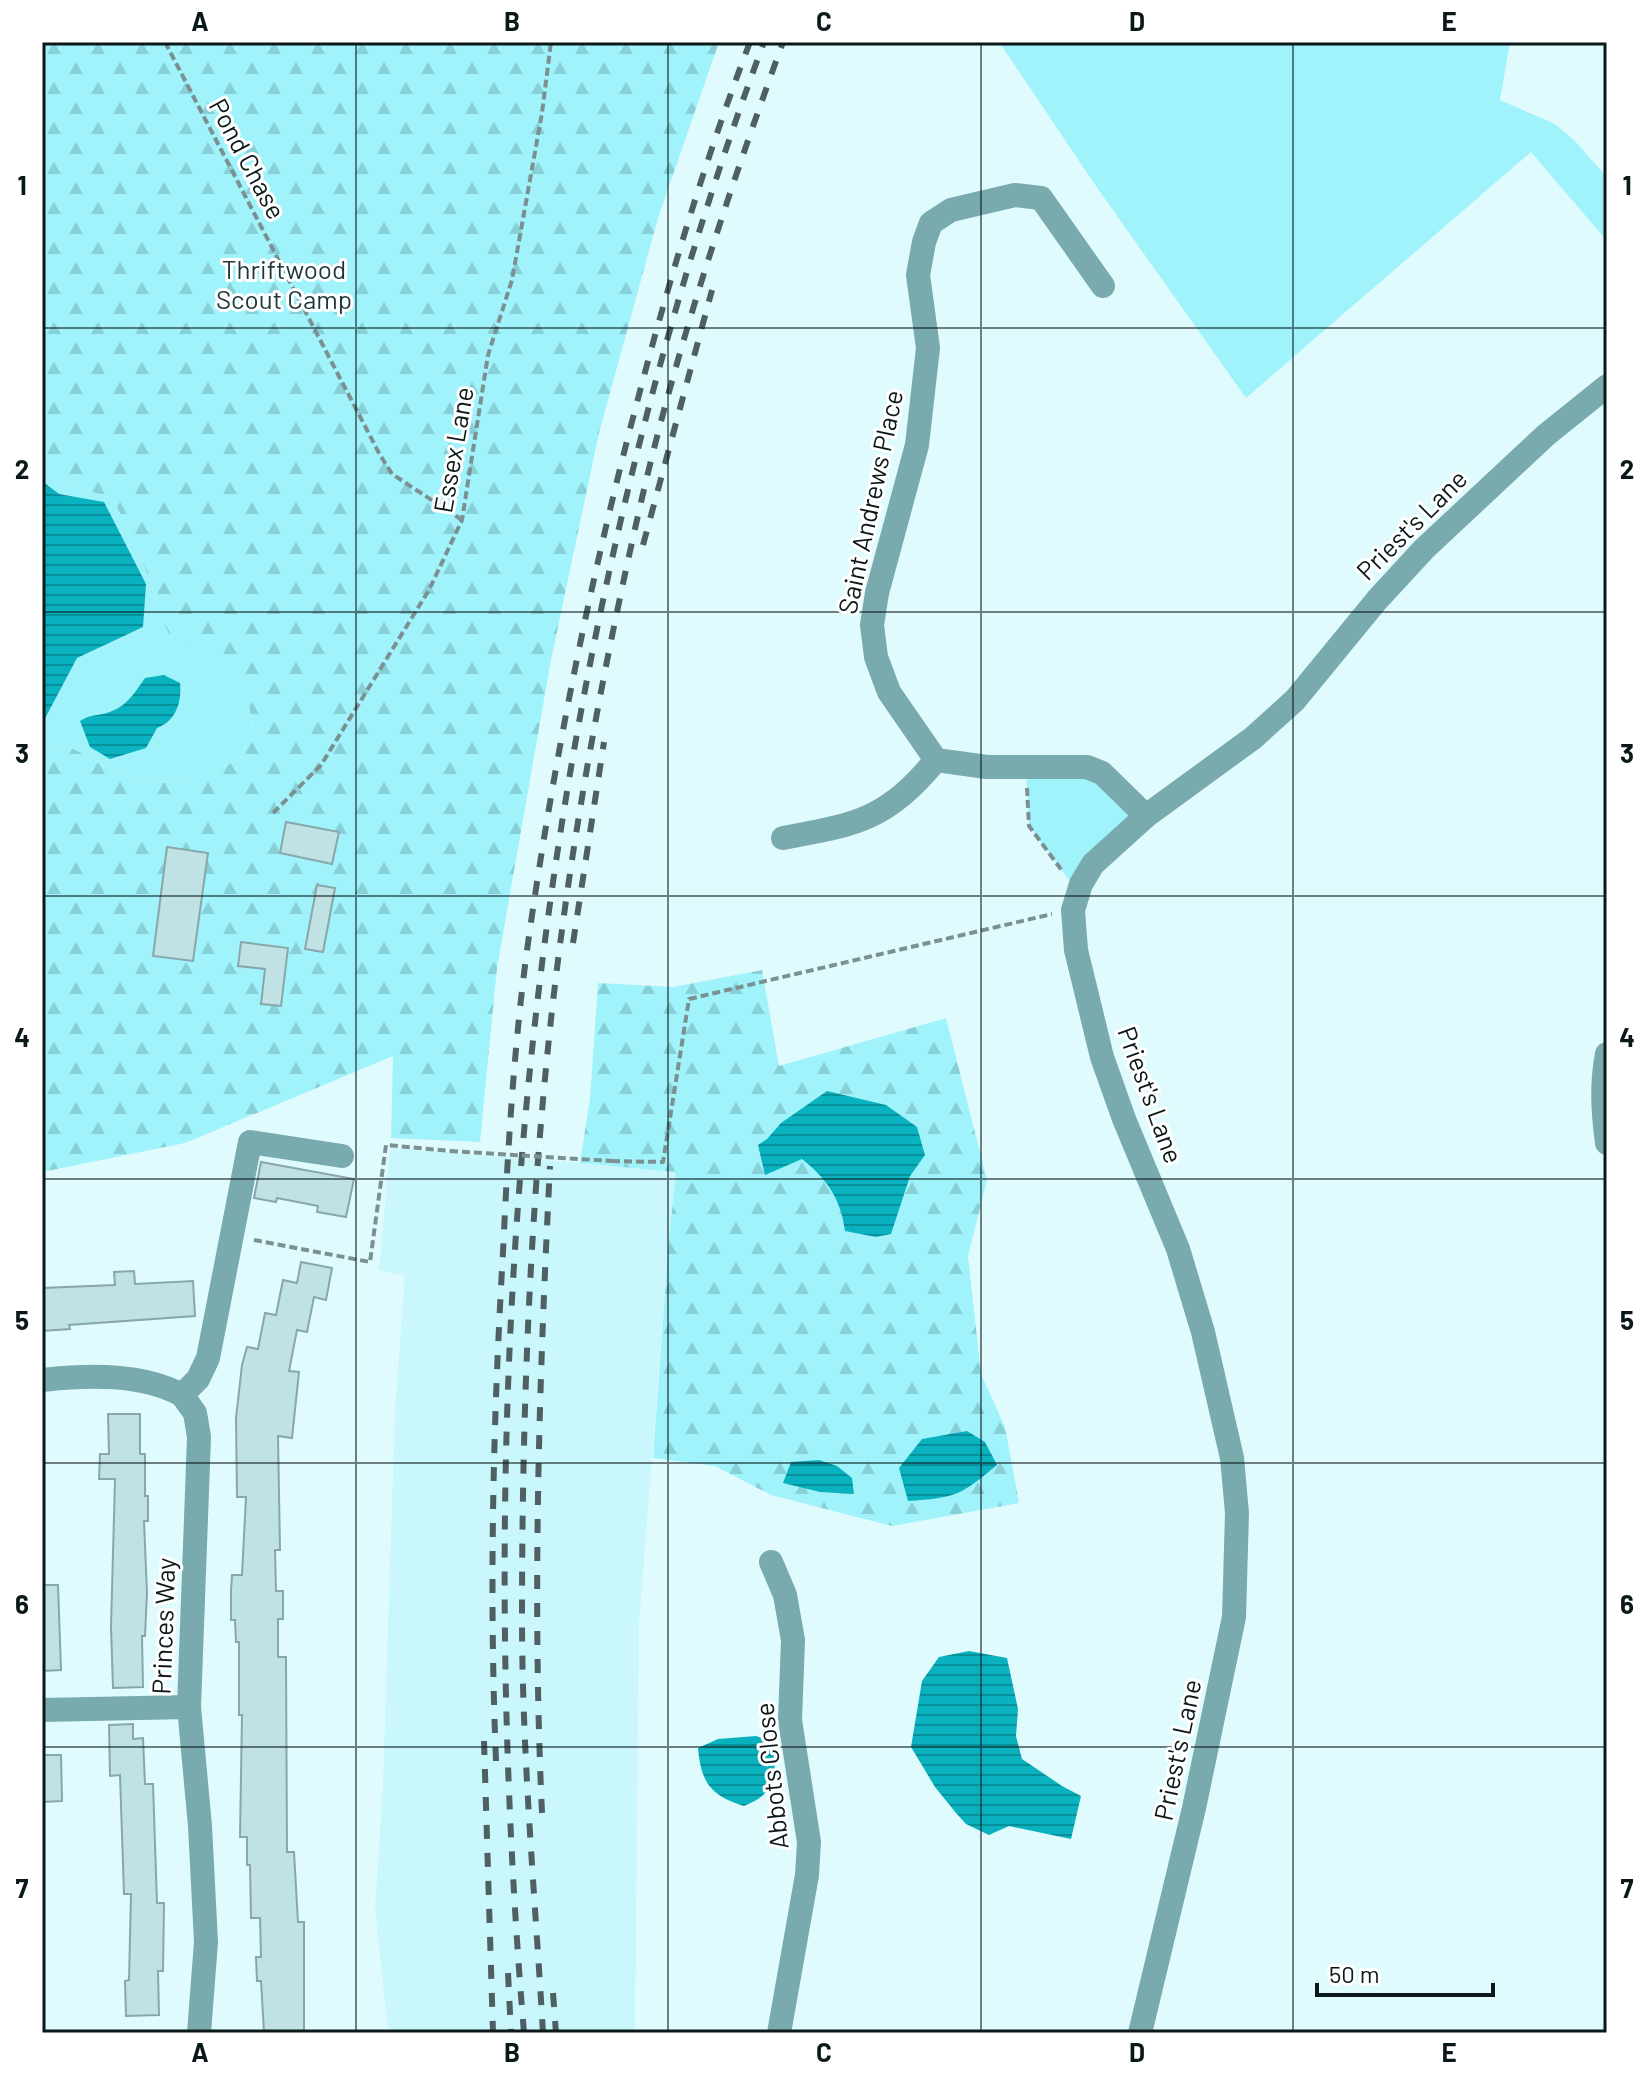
<svg xmlns="http://www.w3.org/2000/svg" width="1649" height="2075" font-family="Barlow,sans-serif">
  <style>
    .built { fill: #caf7fb }
    .grass { fill: #a0f3fb }
    .forest { fill: url(#forest-firs) }
    .water { fill: url(#water-rules) }
    .building { fill: #c1e2e5; stroke: #87a7aa; stroke-width: 2 }
    .lines { fill: none; stroke-linecap: round; stroke-linejoin: round }
    .path { stroke: #7b9091; stroke-width: 4; stroke-dasharray: 8 4; stroke-linecap: butt }
    .minor { stroke: #78aaae; stroke-width: 24 }
    .rail { stroke: #4e6061; stroke-width: 6; stroke-dasharray: 14 14; stroke-linecap: butt }
    .path-bridge { stroke: #7b9091; stroke-width: 4; stroke-dasharray: 8 4; stroke-linecap: butt }
    .grid { fill: none; stroke: #0b1819; stroke-width: 2; stroke-opacity: 0.55 }
    .labels { text-anchor: middle; stroke-width: 6; stroke-linejoin: round; paint-order: stroke }
    .street-label { font-size: 26px; fill: #0b1819; stroke: #fff }
    .park-label { font-size: 26px; fill: #1f3639; stroke: #fff }
    .neatline { fill: none; stroke: #0b1819; stroke-width: 3 }
    .grid-label { font-size: 26px; text-anchor: middle; font-weight: bold; fill: #0b1819 }
  </style>
  <defs>
    <pattern id="forest-firs" width="22" height="20" patternUnits="userSpaceOnUse" patternTransform="scale(2)"><rect width="22" height="20" fill="#a0f3fb"/><path d="M5 1l3.5 6h-7zM16 11l3.5 6h-7z" fill="#88d0d7"/></pattern>
    <pattern id="water-rules" width="6" height="5" patternUnits="userSpaceOnUse" patternTransform="scale(2)"><rect width="6" height="5" fill="#09b2be"/><path d="M0 2.5h6" fill="none" stroke="#08909a"/></pattern>
  </defs>
  <rect width="100%" height="100%" fill="#e0fbfd"/>
  <path class="built" d="M390,1148L677,1171L669,1239L639,1625L635,2033H388L375,1908L383,1785L395,1409L405,1276L379,1270Z"/>
  <g class="grass">
    <path d="M999,42H1510L1500,100L1555,124L1574,140L1607,177V241L1531,152L1246,398L1098,189Z"/>
    <path d="M42,468L56,481L113,498L151,582L160,613L172,640L202,645L230,665L249,704L252,725L240,759L193,779L150,784L113,770L66,745L42,747Z"/>
    <path d="M1068,765L1146,816L1072,884L1029,826L1026,766Z"/>
  </g>
  <g class="forest">
    <path d="M42,42H719L658,218L599,433L551,660L497,968L480,1142L391,1138L393,1056L185,1143L42,1172V747L66,745L113,770L150,784L193,779L240,759L252,725L249,704L230,665L202,645L172,641L160,613L151,582L113,498L56,481L42,468Z"/>
    <path d="M762,970L779,1066L946,1018L987,1180L968,1256L981,1374L1005,1427L1019,1503L892,1526L771,1495L715,1466L653,1458L669,1239L676,1172L580,1163L590,1098L598,983L673,987Z"/>
  </g>
  <g class="water">
    <path d="M42,481L59,494L104,502L146,584L143,627L77,658L42,724Z"/>
    <path d="M164,675L180,683C182,702 176,721 157,728L146,748L110,759L90,747L80,721C95,712 99,717 112,711C128,705 135,692 145,678Z"/>
    <path d="M827,1091L886,1105L917,1127L925,1155L910,1176L891,1234L876,1237L845,1231C841,1199 827,1179 802,1159L765,1175L758,1145L767,1139L781,1123Z"/>
    <path d="M967,1431L985,1442L997,1465C961,1495 956,1498 908,1501L899,1468L922,1439Z"/>
    <path d="M819,1460L837,1466L852,1478L854,1494L820,1492L783,1483L791,1462Z"/>
    <path d="M969,1651L1007,1658L1018,1709L1016,1736L1022,1759L1062,1786L1081,1796L1071,1839L1009,1826L989,1835L966,1824L956,1813L935,1787L911,1747L922,1681L939,1657Z"/>
    <path d="M756,1736L771,1741C778,1774 778,1792 744,1806C711,1796 701,1783 698,1748L718,1739Z"/>
  </g>
  <g class="building">
    <path d="M286,822L339,832L332,864L280,853Z"/>
    <path d="M167,847L208,853L193,961L153,956Z"/>
    <path d="M317,885L335,888L323,952L305,949Z"/>
    <path d="M241,942L288,948L281,1006L261,1004L265,969L238,966Z"/>
    <path d="M261,1162L354,1179L346,1217L317,1212L318,1206L277,1198L276,1202L254,1198Z"/>
    <path d="M301,1262L332,1268L326,1300L314,1297L307,1332L297,1330L289,1371L299,1372L292,1438L278,1436L280,1550H275L276,1591H283V1619H278V1657H286L287,1852H294L298,1922H304V2032H264L261,1981H257L256,1957H261L260,1918H251L250,1865H247V1837H240L242,1715H239V1642H236L235,1620H231V1591L232,1575H242L246,1497H237L236,1418L242,1365L247,1347L258,1349L265,1313L276,1315L283,1280L297,1283Z"/>
    <path d="M134,1271L135,1284L193,1281L195,1316L69,1325L70,1329L42,1331V1288L115,1285L114,1272Z"/>
    <path d="M108,1414H140V1454H145V1496H148V1521H144L147,1593L145,1636H142L143,1687L113,1688L111,1627L115,1479H99L100,1454H109Z"/>
    <path d="M42,1585H58L61,1670L43,1671Z"/>
    <path d="M133,1724V1739L143,1738L145,1784H153L157,1903H164L163,1971H158L159,2015L126,2016L125,1981L129,1980L131,1894H124L120,1775L110,1776L109,1725Z"/>
    <path d="M42,1755H61L62,1801L42,1802Z"/>
  </g>
  <g class="lines">
    <g class="path">
      <path d="M165,42L380,455L392,474L462,520"/>
      <path d="M1027,788L1029,826L1063,872"/>
      <path d="M273,813L321,765L429,590L462,520L488,355L512,280L542,113L551,42"/>
      <path d="M612,1161L663,1162L689,999L1052,914"/>
      <path d="M254,1240L370,1262L386,1145L450,1151"/>
    </g>
    <g class="minor">
      <path d="M1103,286L1041,198L1015,195L951,210L931,223L924,242L918,275L928,348L917,445L877,593L872,625L876,657L889,692L936,760L987,767H1087L1102,773L1146,816"/>
      <path d="M783,838C858,824 886,820 936,760"/>
      <path d="M1607,1054C1601,1085 1603,1112 1607,1143"/>
      <path d="M42,1380C88,1375 141,1373 182,1395"/>
      <path d="M771,1562L785,1595L793,1640L790,1720L809,1842L807,1875L779,2033"/>
      <path d="M42,1710L189,1707"/>
      <path d="M199,2033L206,1942L200,1826L189,1707L199,1437L195,1413L182,1395L198,1379L208,1358L250,1142L342,1156"/>
      <path d="M1140,2033L1194,1808L1234,1617L1237,1513L1232,1458L1203,1332L1178,1249L1124,1119L1102,1057L1076,950L1073,910L1081,884L1093,864L1146,816L1253,738L1295,700L1377,600L1424,549L1546,435L1607,386"/>
    </g>
    <g class="rail">
      <path d="M643,545L712,290"/>
      <path d="M573,943L604,742"/>
      <path d="M484,1741L493,2033"/>
      <path d="M496,1761C489,1591 493,1422 503,1252C508,1147 514,1041 529,936C553,768 586,601 628,437C663,301 700,173 750,42"/>
      <path d="M542,1813C532,1597 539,1382 550,1166"/>
      <path d="M508,1973L511,2033"/>
      <path d="M553,1993L556,2033"/>
      <path d="M524,2033C468,1363 529,675 764,42"/>
      <path d="M543,2033C535,1895 522,1755 522,1617C522,1424 529,1230 549,1038C568,857 601,676 642,498C678,343 729,191 783,42"/>
    </g>
    <path class="path-bridge" d="M450,1151L612,1161"/>
  </g>
  <path class="grid" d="M356,42V2033M668,42V2033M981,42V2033M1293,42V2033M42,328H1607M42,612H1607M42,896H1607M42,1179H1607M42,1463H1607M42,1747H1607"/>
  <g class="labels">
    <g class="street-label">
      <text transform="translate(247 159) rotate(62)" y="9">Pond Chase</text>
      <text transform="translate(454 450) rotate(-80)" y="9">Essex Lane</text>
      <text transform="translate(871 502) rotate(-78)" y="9">Saint Andrews Place</text>
      <text transform="translate(1412 525) rotate(-45)" y="9">Priest's Lane</text>
      <text transform="translate(1150 1095) rotate(70)" y="9">Priest's Lane</text>
      <text transform="translate(164 1626) rotate(-88)" y="9">Princes Way</text>
      <text transform="translate(1178 1750) rotate(-78)" y="9">Priest's Lane</text>
      <text transform="translate(772 1776) rotate(-96)" y="9">Abbots Close</text>
    </g>
    <g class="park-label">
      <text x="284" y="279">Thriftwood<tspan x="284" dy="30">Scout Camp</tspan></text>
    </g>
  </g>
  <rect width="1649" height="2075" fill="none" stroke="#ffffff" stroke-width="88"/>
  <path d="M1317 1983v12h176v-12" fill="none" stroke="#0b1819" stroke-width="4"/>
  <text x="1329" y="1983" font-size="24" fill="#0b1819" stroke="#ffffff" stroke-width="6" paint-order="stroke">50 m</text>
  <rect x="44" y="44" width="1561" height="1987" class="neatline"/>
  <g class="grid-label">
    <text x="200" y="31">A</text>
    <text x="512" y="31">B</text>
    <text x="824" y="31">C</text>
    <text x="1137" y="31">D</text>
    <text x="1449" y="31">E</text>
    <text x="22" y="195">1</text>
    <text x="1627" y="195">1</text>
    <text x="22" y="479">2</text>
    <text x="1627" y="479">2</text>
    <text x="22" y="763">3</text>
    <text x="1627" y="763">3</text>
    <text x="22" y="1047">4</text>
    <text x="1627" y="1047">4</text>
    <text x="22" y="1330">5</text>
    <text x="1627" y="1330">5</text>
    <text x="22" y="1614">6</text>
    <text x="1627" y="1614">6</text>
    <text x="22" y="1898">7</text>
    <text x="1627" y="1898">7</text>
    <text x="200" y="2062">A</text>
    <text x="512" y="2062">B</text>
    <text x="824" y="2062">C</text>
    <text x="1137" y="2062">D</text>
    <text x="1449" y="2062">E</text>
  </g>
</svg>
